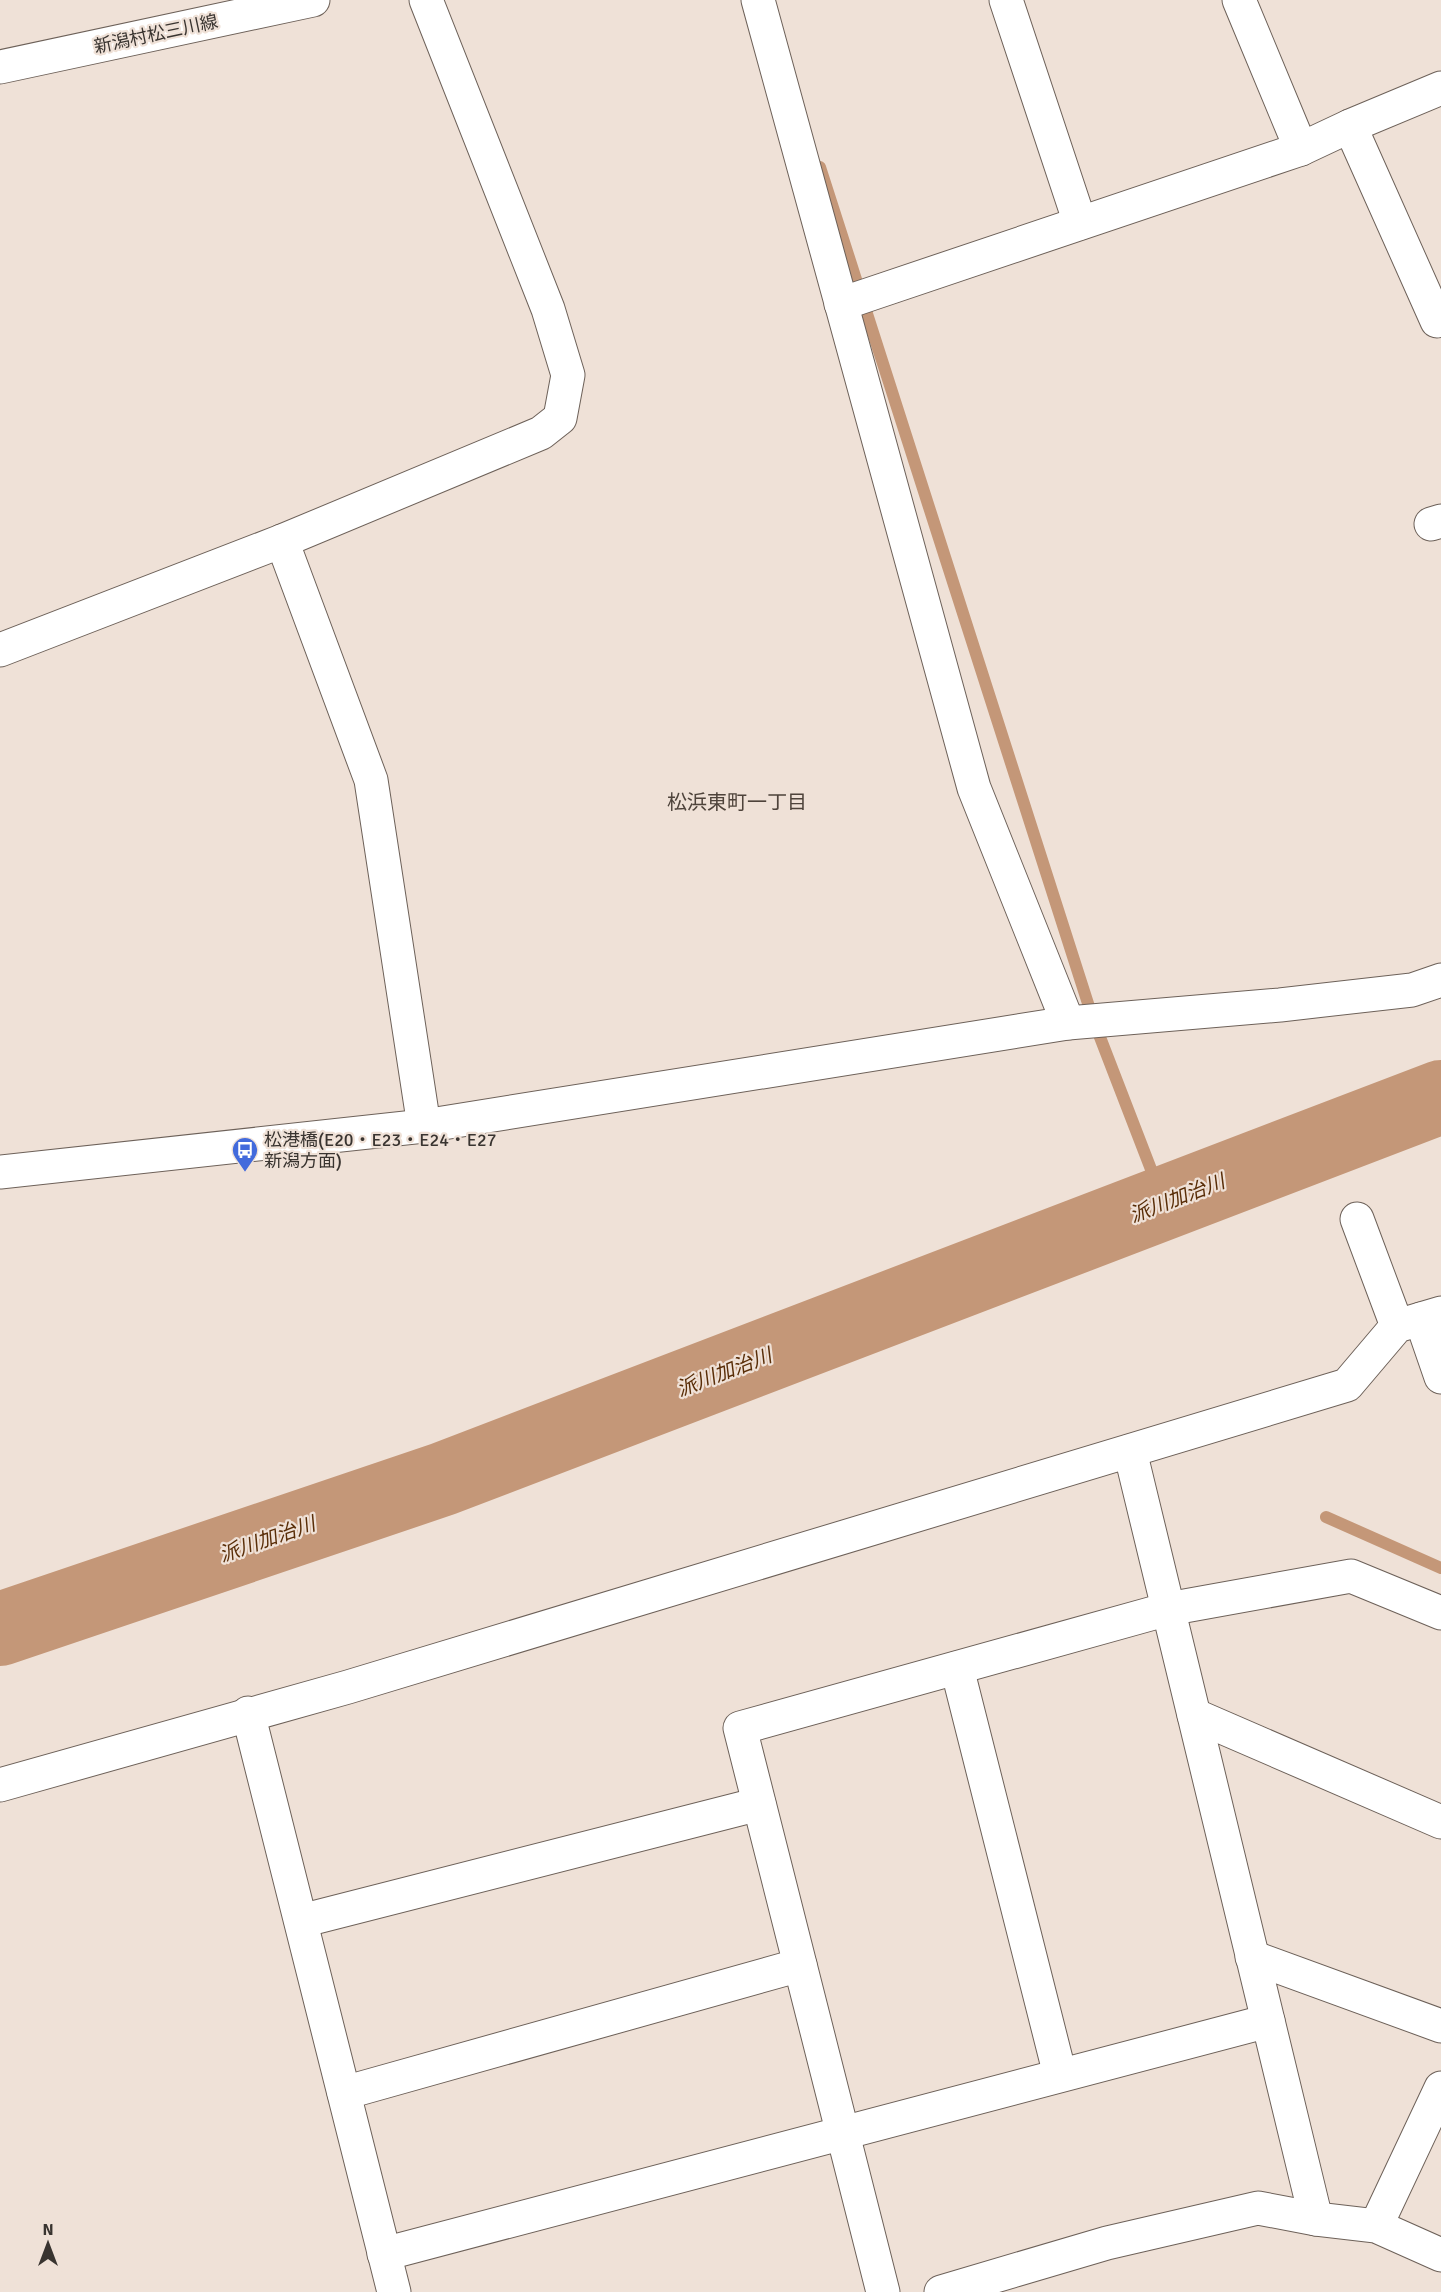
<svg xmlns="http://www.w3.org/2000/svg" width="1441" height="2292" font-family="Signika,'Noto Sans JP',sans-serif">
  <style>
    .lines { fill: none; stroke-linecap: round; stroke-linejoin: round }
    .stream { stroke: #c49778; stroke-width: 12 }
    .river { stroke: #c49778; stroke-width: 74 }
    .street-casing { stroke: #6d6159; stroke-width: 35 }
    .secondary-casing { stroke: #6d6159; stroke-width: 35 }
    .primary-casing { stroke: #6d6159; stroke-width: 35 }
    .street { stroke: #fff; stroke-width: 33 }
    .secondary { stroke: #fff; stroke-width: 33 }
    .primary { stroke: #fff; stroke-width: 33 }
    .labels { text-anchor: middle; stroke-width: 4.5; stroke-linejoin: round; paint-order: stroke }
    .street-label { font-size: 18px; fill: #393430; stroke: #efe1d7 }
    .poi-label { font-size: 18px; fill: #393430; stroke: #efe1d7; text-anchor: start }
    .neighbourhood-label { font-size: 20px; fill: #4e433b; stroke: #efe1d7 }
    .water-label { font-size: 20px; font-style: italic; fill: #592d07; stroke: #efe1d7 }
  </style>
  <rect width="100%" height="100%" fill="#efe1d7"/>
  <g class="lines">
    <g class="stream">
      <path d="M820,167L1093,1019L1164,1203"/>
      <path d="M1326,1517L1441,1568"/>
    </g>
    <path class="river" d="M0,1629L443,1479L1441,1097"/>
    <g class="street-casing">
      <g id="street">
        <path d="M1006,0L1080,223"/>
        <path d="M1239,0L1301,149"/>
        <path d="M1350,126L1437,321L1441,320"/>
        <path d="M841,304L1301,149L1350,126L1441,88"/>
        <path d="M1431,524L1441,521"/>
        <path d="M282,541L371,780L424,1126"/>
        <path d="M0,650L282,541L541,433L560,418L568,375L548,309L426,0"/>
        <path d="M1357,1219L1397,1326"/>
        <path d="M1421,1319L1441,1377"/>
        <path d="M1130,1451L1316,2219"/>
        <path d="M957,1668L1060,2075"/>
        <path d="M248,1713L394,2292"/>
        <path d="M1194,1715L1441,1822"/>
        <path d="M0,1785L348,1687L1347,1385L1397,1326L1441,1313"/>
        <path d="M301,1921L759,1804"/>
        <path d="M1252,1957L1441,2026"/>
        <path d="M344,2093L800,1965"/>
        <path d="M1376,2226L1441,2088"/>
        <path d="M384,2254L1268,2021"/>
        <path d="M883,2292L740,1728L1168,1609L1351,1576L1441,1613"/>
        <path d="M941,2292L1107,2243L1258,2208L1316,2219L1376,2226L1441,2255"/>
      </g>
    </g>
    <g class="secondary-casing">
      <g id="secondary">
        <path d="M758,0L974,788L1068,1023"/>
        <path d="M0,1172L424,1126L1068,1023L1280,1005L1412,990L1441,980"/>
      </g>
    </g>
    <g class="primary-casing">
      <path id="primary" d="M0,67L313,0"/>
    </g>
    <use href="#street" class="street"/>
    <use href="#secondary" class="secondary"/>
    <use href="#primary" class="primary"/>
  </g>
  <defs>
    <g id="bus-pin" transform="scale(1.35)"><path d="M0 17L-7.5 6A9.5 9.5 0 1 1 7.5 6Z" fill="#426adc" stroke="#efe1d7"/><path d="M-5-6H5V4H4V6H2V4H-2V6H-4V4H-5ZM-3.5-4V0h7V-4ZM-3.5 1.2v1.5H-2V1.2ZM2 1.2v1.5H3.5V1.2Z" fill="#fff"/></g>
  </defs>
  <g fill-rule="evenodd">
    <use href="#bus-pin" x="245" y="1150"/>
  </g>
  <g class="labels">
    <g class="street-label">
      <text transform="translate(156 34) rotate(-12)" y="6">新潟村松三川線</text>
    </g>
    <g class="poi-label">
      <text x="264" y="1146">松港橋(E20・E23・E24・E27<tspan x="264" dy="21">新潟方面)</tspan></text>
    </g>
    <g class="neighbourhood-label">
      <text x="737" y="809">松浜東町一丁目</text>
    </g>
    <g class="water-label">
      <text transform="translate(1177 1198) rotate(-21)" y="7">派川加治川</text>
      <text transform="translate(724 1372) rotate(-21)" y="7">派川加治川</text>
      <text transform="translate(267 1539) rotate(-19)" y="7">派川加治川</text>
    </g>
  </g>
  <g transform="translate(48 2244)" stroke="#efe1d7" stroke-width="4.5" paint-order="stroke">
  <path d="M0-4.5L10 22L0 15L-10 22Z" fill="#393430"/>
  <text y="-9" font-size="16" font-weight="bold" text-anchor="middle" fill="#393430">N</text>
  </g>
</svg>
